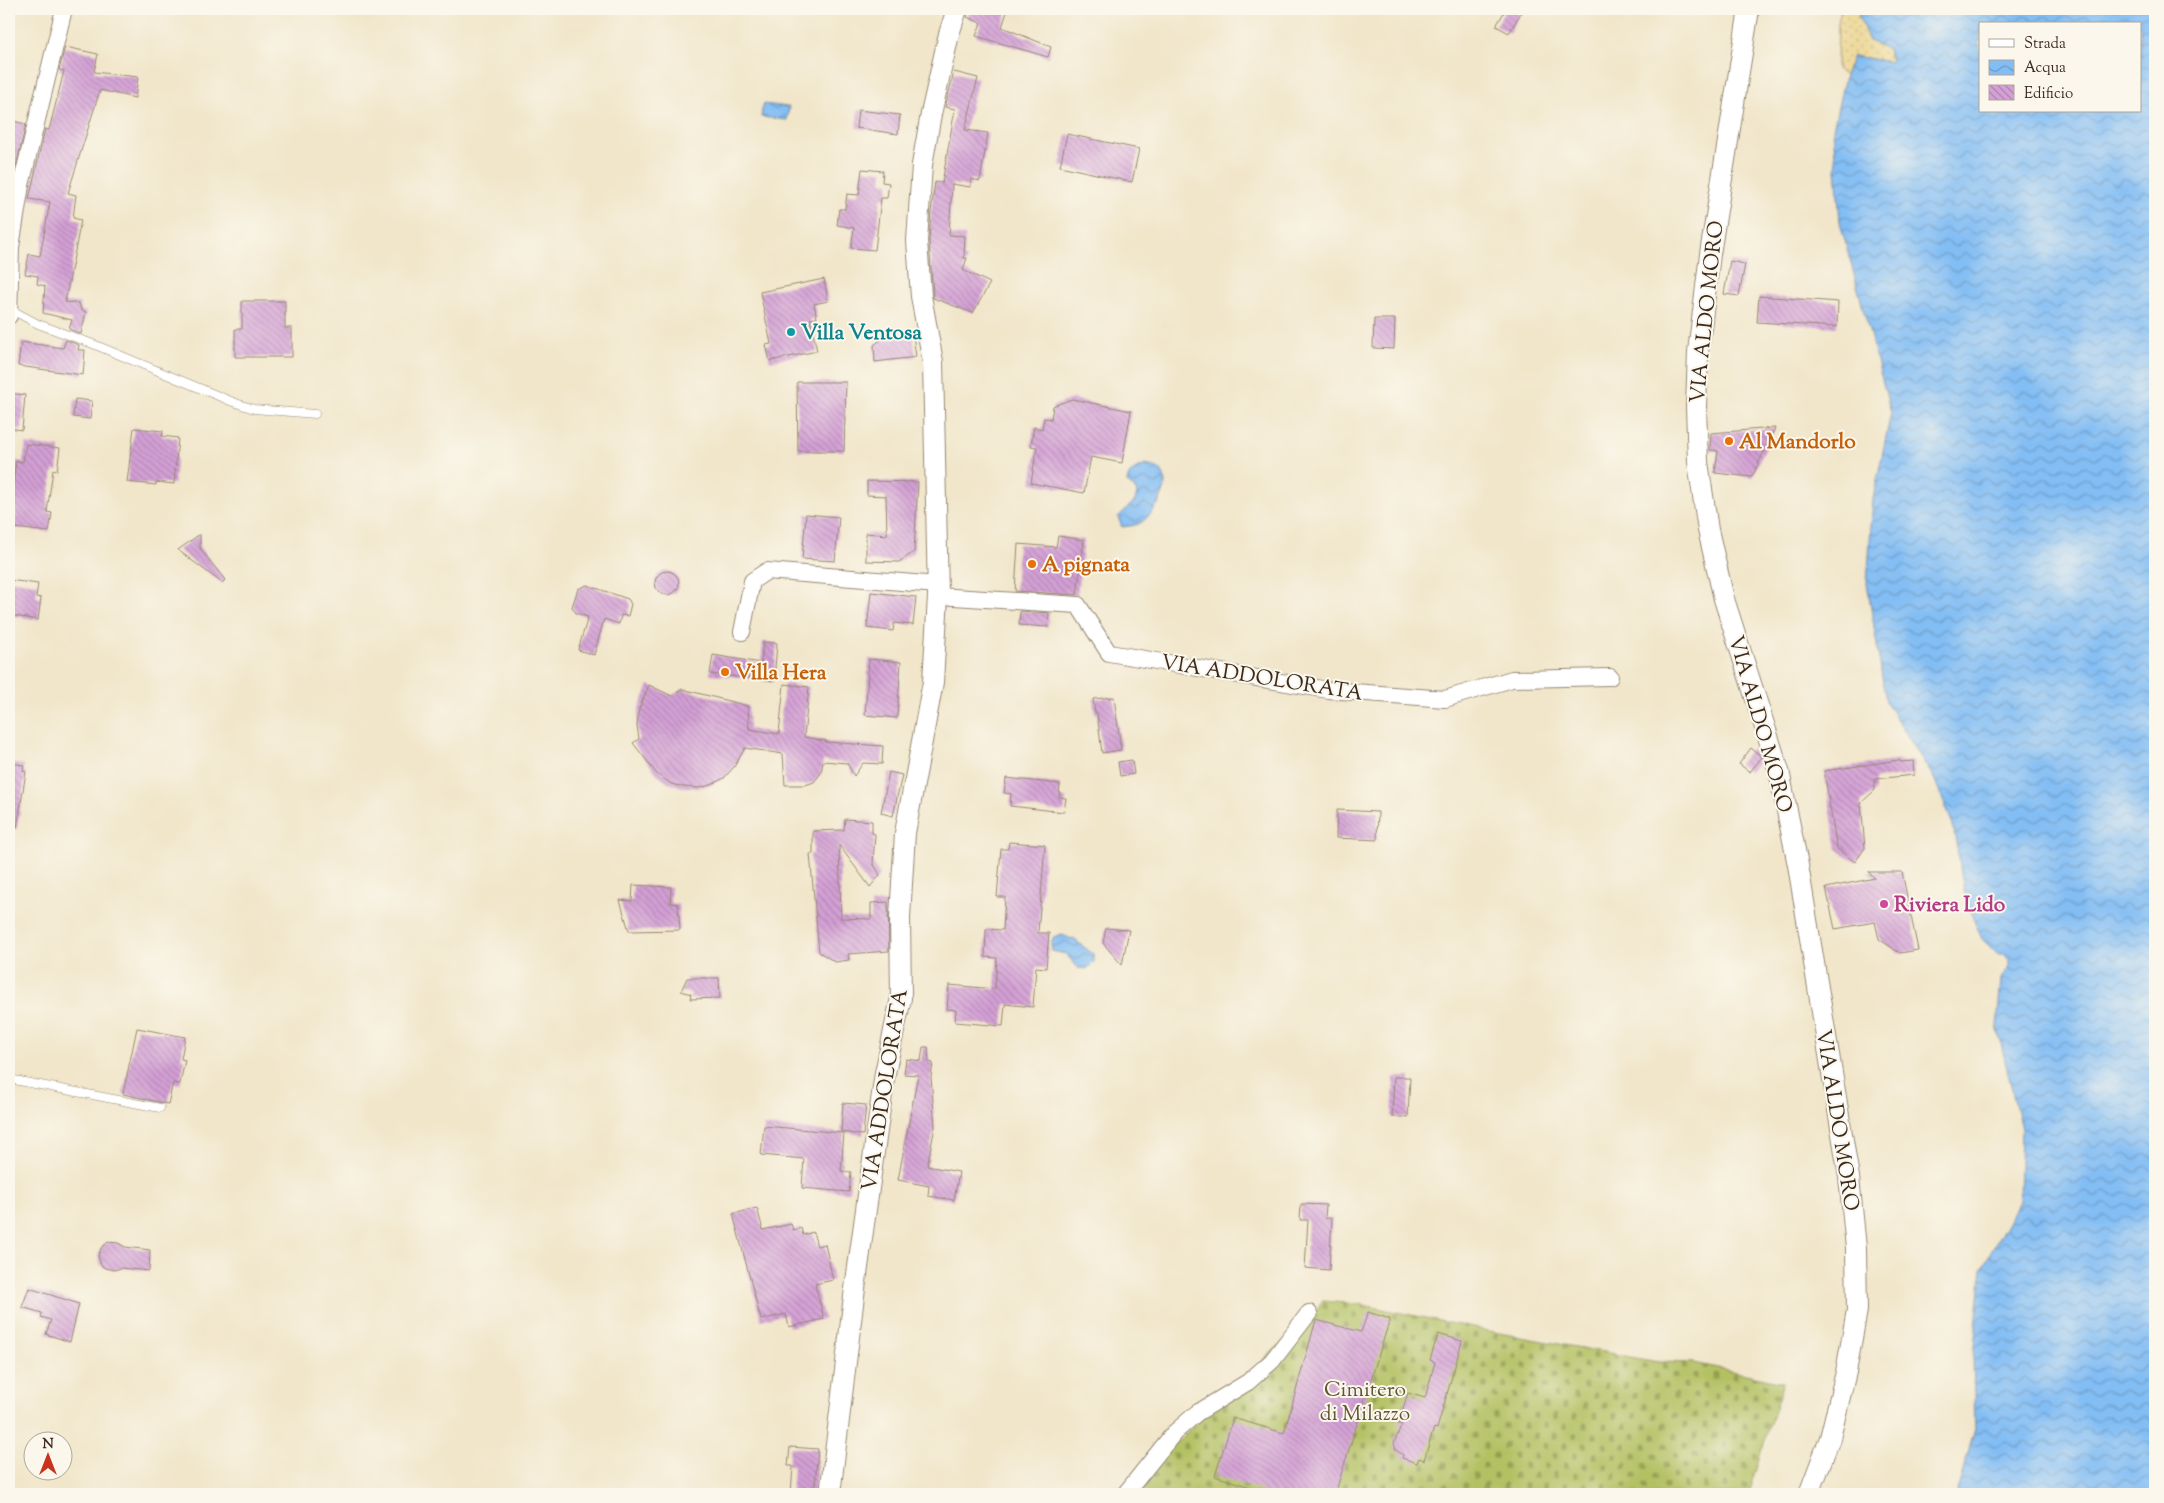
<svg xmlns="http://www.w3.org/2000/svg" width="2164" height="1503" font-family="'Sorts Mill Goudy',serif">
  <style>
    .sand { fill: url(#sand-dots); stroke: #94825e }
    .cemetery { fill: url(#cemetery-stones); stroke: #787640 }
    .water { fill: url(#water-waves); stroke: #5e7489; fill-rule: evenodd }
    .building { fill: url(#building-back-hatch) }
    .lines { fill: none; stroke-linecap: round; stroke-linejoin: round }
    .service-casing { stroke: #968874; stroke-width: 9 }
    .minor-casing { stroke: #968874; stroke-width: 18 }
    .tertiary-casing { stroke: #968874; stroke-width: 22 }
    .service { stroke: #fff; stroke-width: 8 }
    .minor { stroke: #fff; stroke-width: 16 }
    .tertiary { stroke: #fff; stroke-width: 20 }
    .culture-dot { fill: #0f9aa8; stroke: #fbf7ec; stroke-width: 2 }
    .food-dot { fill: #e8710a; stroke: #fbf7ec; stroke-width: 2 }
    .hotel-dot { fill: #d1479c; stroke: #fbf7ec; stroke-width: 2 }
    .labels { text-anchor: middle; stroke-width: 4; stroke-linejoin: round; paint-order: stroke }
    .street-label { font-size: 21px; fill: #3b2a1e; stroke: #fbf7ec }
    .culture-label { font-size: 21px; font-weight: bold; fill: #0d838f; stroke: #fbf7ec; text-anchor: start }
    .food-label { font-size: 21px; font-weight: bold; fill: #c56008; stroke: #fbf7ec; text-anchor: start }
    .hotel-label { font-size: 21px; font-weight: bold; fill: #b23c85; stroke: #fbf7ec; text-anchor: start }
    .park-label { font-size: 21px; fill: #5f5733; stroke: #fbf7ec }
  </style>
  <defs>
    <pattern id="sand-dots" width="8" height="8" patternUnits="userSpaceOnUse" patternTransform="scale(1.25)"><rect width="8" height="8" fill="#eeda9e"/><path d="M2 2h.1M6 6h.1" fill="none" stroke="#cdbb88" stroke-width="1.8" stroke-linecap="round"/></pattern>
    <pattern id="cemetery-stones" width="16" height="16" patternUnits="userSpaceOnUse" patternTransform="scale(1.25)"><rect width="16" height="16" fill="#b4c163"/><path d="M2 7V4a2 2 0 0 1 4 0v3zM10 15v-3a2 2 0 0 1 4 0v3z" fill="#949d51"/></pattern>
    <pattern id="water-waves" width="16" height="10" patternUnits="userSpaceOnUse" patternTransform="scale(1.25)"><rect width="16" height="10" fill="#82bdf4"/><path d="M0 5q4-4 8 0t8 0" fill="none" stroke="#6c9ac5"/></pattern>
    <pattern id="building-back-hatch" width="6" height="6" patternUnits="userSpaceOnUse" patternTransform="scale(1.25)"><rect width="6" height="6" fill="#d4a0d6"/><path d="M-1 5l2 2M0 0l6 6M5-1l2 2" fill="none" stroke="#ad83ad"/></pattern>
  </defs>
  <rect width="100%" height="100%" fill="#fbf7ec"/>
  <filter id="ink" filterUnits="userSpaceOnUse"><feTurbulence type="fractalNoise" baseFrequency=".02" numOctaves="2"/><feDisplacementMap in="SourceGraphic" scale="10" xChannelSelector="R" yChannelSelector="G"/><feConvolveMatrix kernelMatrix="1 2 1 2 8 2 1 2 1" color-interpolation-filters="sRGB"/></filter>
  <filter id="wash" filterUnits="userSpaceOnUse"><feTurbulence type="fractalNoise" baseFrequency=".0096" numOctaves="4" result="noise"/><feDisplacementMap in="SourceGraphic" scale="20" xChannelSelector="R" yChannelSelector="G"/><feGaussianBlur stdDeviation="1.12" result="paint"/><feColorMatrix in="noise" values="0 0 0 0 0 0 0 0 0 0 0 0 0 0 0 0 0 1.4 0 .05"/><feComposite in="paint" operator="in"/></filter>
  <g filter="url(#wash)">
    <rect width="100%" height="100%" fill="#f1e6ca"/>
    <path class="sand" d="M1841,9H1859V17L1889,50L1891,62L1853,56L1845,76L1837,69L1838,23Z"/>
    <path class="cemetery" d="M1322,1301L1358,1304L1488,1331L1658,1362L1694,1363L1783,1382L1748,1494H1130L1156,1461L1316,1311Z"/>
    <g class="water">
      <path d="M1859,9H2155V1494H1956L1975,1429L1973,1356L1982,1268L2019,1202L2021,1129L1997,1026L2001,979L2009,969V960L2004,954H1997L1982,939L1966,902L1953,825L1934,778L1886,702L1867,583L1873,499L1891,413L1840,222L1833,129L1845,76L1853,56L1891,62L1889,50L1869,41L1859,17ZM1980,24H2140V111H1980Z"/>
      <path d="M763,104L789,107L787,120L761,117Z"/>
      <path d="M1146,465C1149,466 1155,467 1158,468C1177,482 1153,517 1138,524C1134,526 1127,526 1122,527L1118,517L1135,501L1137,493L1134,488L1127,483C1128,471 1136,469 1146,465Z"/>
      <path d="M1062,935L1075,940L1093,954L1094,962L1087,969L1078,968L1066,954L1052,951L1051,945L1053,938Z"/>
    </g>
    <g id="blocks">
      <g class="building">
        <path d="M969,9H1008L1002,27L1051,47L1048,57L976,36L981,23L967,17Z"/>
        <path d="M1506,9H1523L1509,33L1496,26Z"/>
        <path d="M65,47L98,54L94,72L138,77L135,98L100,90L68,193L76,195L73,218L81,220L65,302L79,303L81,310L86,312L81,334L69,329L72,320L43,313L45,286L37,284L38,276L25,274L29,254L40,256L50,202L29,199L45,129L49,130L64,71L59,70Z"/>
        <path d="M954,72L978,78L965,130L988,133L980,181L971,179L970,187L952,184L949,235L965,236L964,258H967L963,270L990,283L973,313L933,298V294L929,241L931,212L935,182L942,183L955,109L945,107Z"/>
        <path d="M858,110L900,115L898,134L856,128Z"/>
        <path d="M9,120L26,124L9,196Z"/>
        <path d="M1067,134L1139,149L1132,182L1060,166Z"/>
        <path d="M862,169L883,171L882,182L889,183L887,198H881L875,250L851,248L854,228L837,225L839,209H845L847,194L859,195Z"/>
        <path d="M1730,261L1745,264L1739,296L1724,294Z"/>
        <path d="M824,279L828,301L814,304L817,318L810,319L817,351L770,361L766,345L771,344L760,292Z"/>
        <path d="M1759,296L1838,302L1837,327L1757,322Z"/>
        <path d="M242,301H285V328H292V357H235V329H242Z"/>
        <path d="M1374,319H1395L1394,349L1373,348Z"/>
        <path d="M913,335L916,357L875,362L874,345L882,339Z"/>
        <path d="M66,340L79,345L78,350H85L83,375L18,366L21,342L63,348Z"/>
        <path d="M797,382H846L844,451H798Z"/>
        <path d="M9,393L25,395L22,430L9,428Z"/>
        <path d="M75,399L92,401L90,419L73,417Z"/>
        <path d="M1072,399L1131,411L1122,463L1091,457L1084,493L1031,483L1037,447L1031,446L1034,427L1042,429L1044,418L1051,419L1053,406Z"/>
        <path d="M134,428L163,431L162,436L178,438L174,484L156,482V485L127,482Z"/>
        <path d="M1775,428L1752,477L1715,473L1718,451L1710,450L1711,433Z"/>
        <path d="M26,444L60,448L57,471L53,470L47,512L52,513L49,532L14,528L16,508L10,507L16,461L23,462Z"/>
        <path d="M867,481L918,482L914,552L899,562L866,561V533L887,535L886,496L867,495Z"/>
        <path d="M806,514L839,517L835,561L802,559Z"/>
        <path d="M200,534V548L225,580L222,583L178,550Z"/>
        <path d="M1058,536L1084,540L1077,595L1015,591L1018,544L1056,547Z"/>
        <circle cx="667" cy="583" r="12"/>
        <path d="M9,580L38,584L36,597L41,598L38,620L9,615Z"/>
        <path d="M587,585L628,599L631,604L628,616L621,615L619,624L604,619L594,655L578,650L588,617L576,613L572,607L578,589Z"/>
        <path d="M871,592L916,597L913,625L894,623L893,631L867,628Z"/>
        <path d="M1020,611L1049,613L1048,627L1019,625Z"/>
        <path d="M763,642L777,643L774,681L710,674L713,655L761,663Z"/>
        <path d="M869,659L901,662L897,718L865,715Z"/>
        <path d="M784,684L809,687L804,737L826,741V742L883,746L882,764L863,763L854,776L847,763L823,761L821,773L814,782L805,785H785L783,754L745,748L734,767L724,778L711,785L698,788L683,787L671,784L657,774L633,743L639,739L637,725L639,709L649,685L672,696L682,689L748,706L749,729L779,734Z"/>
        <path d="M1114,697L1121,750L1102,753L1097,713H1095L1093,699Z"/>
        <path d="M1751,748L1762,757L1750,772L1739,764Z"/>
        <path d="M1132,760L1134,774L1120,776L1118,762Z"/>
        <path d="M1899,760L1900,762L1913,761L1914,775L1875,779V790L1861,803L1865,848L1855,862L1837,849L1824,771Z"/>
        <path d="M9,763L24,765L23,771L26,772L17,828H9Z"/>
        <path d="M889,772L902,775L893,816L881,813Z"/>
        <path d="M1006,778L1060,784L1059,797L1066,798L1064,812L1010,806L1011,794L1004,793Z"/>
        <path d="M1337,810L1378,812L1377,840L1336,838Z"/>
        <path d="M845,819L872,821V833L875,834L873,863L880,875L870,887L839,845L841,918L871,919V903L888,902L889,951L848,954L849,960L835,962L819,952L810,854H813V831L844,830Z"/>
        <path d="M1009,842L1045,845L1038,933H1049L1046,968L1036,967L1033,1007L1005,1004L1003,1026L955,1022L956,1010L947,1009L949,985L995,989L997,958L985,957L986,929L1003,930L1005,897H997L1001,849H1008Z"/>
        <path d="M1868,872H1902L1918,950L1900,953L1879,939L1875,922L1835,929L1826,888L1875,878Z"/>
        <path d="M633,885L671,887L670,903L678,904L680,930L629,931L620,900L632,901Z"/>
        <path d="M1106,928L1129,930L1122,965L1103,943Z"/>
        <path d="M687,978H719L720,998L690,999L691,994L681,991Z"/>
        <path d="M137,1028L185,1037L181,1059L185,1060L180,1084L173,1083L168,1104L123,1094Z"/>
        <path d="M923,1047H928L929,1062L933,1063L931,1077L935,1127L927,1166L959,1172L954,1200L928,1196L929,1186L898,1180L918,1075L904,1074L906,1059L921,1061Z"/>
        <path d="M1394,1077H1410L1408,1117H1392Z"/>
        <path d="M843,1103L866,1105L863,1135L841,1132Z"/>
        <path d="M764,1126L844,1133L841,1171L851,1172L849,1192L802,1188L804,1159L761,1155Z"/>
        <path d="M1301,1204L1326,1205L1325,1218H1332L1329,1270L1305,1268L1308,1220H1300Z"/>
        <path d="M757,1208L763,1230L791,1224L793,1230L801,1228L803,1235L813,1232L817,1246L825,1244L833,1280L815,1284L824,1319L789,1327L786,1314L761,1320L733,1214Z"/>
        <path d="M108,1242L118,1243L125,1247L150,1250L149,1271L121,1268L114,1270L105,1268L101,1265L98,1256L101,1248Z"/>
        <path d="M29,1288L79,1304L70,1342L46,1334L51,1320L41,1317L42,1313L22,1307Z"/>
        <path d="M1368,1312L1390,1319L1335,1494H1273L1215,1476L1233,1418L1284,1433L1316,1320L1361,1332Z"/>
        <path d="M1438,1334L1462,1341L1461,1345L1437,1429L1434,1428L1424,1460L1419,1458L1417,1463L1402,1458L1403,1455L1396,1450L1394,1443L1402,1425L1398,1424L1408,1393L1425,1398L1435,1362L1430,1360Z"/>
        <path d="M790,1447L818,1449L814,1494H791L793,1466H788Z"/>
      </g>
    </g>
  </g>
  <g filter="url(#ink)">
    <use href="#blocks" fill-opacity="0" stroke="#968874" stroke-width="1"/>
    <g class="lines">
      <g class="service-casing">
        <g id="service">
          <path d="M10,309L38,324L93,344L233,402L254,409L315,414"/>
          <path d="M9,1079L160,1108"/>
        </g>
      </g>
      <g class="minor-casing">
        <g id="minor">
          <path d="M9,316L11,247L21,185L64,9"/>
          <path d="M938,596L1078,605L1109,653L1328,690L1445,699L1512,679L1610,677"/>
          <path d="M742,632L752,581L767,571L938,585"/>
          <path d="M1125,1494L1174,1433L1197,1413L1248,1382L1272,1361L1309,1313"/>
        </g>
      </g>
      <g class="tertiary-casing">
        <g id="tertiary">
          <path d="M1749,9L1710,254L1698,352L1696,407L1698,462L1708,530L1724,599L1779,771L1798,865L1849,1177L1856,1248L1857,1310L1846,1372L1830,1438L1809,1494"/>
          <path d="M830,1494L854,1296L885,1073L901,998L900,917L905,833L933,682L938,596L933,362L921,296L917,241L922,165L931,114L949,34L957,9"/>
        </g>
      </g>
      <use href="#service" class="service"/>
      <use href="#minor" class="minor"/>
      <use href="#tertiary" class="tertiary"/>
    </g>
  </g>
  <circle class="culture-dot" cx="791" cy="332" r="5"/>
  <g class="food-dot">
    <circle cx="1729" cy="441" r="5"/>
    <circle cx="1032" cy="564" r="5"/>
    <circle cx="725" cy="672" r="5"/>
  </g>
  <circle class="hotel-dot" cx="1884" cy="904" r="5"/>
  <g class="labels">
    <g class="street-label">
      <text transform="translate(1706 312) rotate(-84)" y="7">VIA ALDO MORO</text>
      <text transform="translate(1262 677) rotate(9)" y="7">VIA ADDOLORATA</text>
      <text transform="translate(1761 724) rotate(74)" y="7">VIA ALDO MORO</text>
      <text transform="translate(884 1090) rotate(-81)" y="7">VIA ADDOLORATA</text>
      <text transform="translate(1838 1120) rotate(81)" y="7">VIA ALDO MORO</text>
    </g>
    <g class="culture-label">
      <text x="801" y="339">Villa Ventosa</text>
    </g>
    <g class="food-label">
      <text x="1739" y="448">Al Mandorlo</text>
      <text x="1042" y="571">A pignata</text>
      <text x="735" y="679">Villa Hera</text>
    </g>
    <g class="hotel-label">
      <text x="1894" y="911">Riviera Lido</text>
    </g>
    <g class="park-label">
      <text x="1365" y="1396">Cimitero<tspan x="1365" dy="24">di Milazzo</tspan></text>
    </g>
  </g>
  <rect width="2164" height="1503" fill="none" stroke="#fbf7ec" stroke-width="30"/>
  <rect x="1979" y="22" width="162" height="90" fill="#fbf7ec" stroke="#aea59a"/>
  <rect x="1989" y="39" width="25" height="8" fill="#ffffff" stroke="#aea59a"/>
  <text x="2024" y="48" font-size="15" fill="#3b2a1e">Strada</text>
  <rect x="1989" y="60" width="25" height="15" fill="url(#water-waves)" stroke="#aea59a"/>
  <text x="2024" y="72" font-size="15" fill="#3b2a1e">Acqua</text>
  <rect x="1989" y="85" width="25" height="15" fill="url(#building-back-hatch)" stroke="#aea59a"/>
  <text x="2024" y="98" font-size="15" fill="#3b2a1e">Edificio</text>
  <g transform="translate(48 1456)"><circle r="24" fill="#fbf7ec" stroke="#aea59a"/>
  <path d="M0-4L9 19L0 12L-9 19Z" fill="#c8321e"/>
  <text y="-8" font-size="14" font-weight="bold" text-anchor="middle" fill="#3b2a1e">N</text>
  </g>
</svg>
